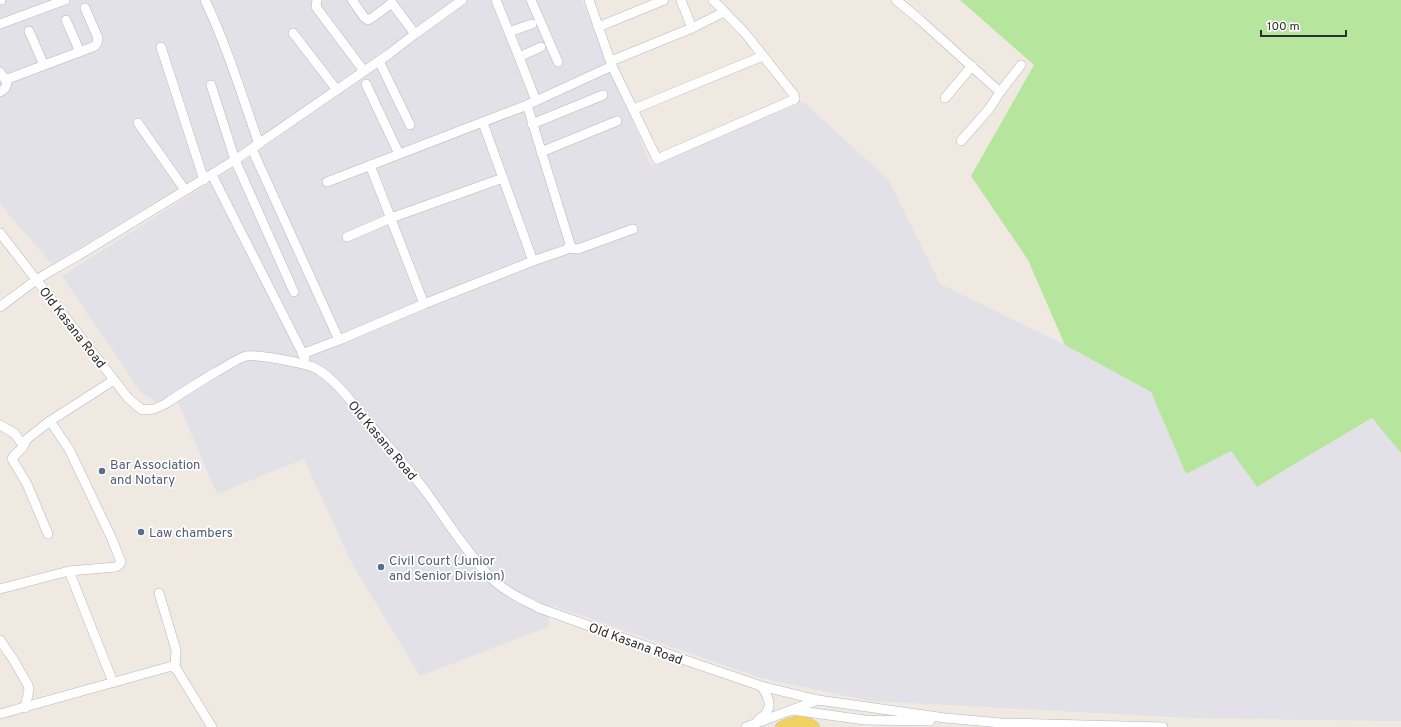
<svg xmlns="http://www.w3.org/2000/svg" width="1401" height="727" font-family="Overpass,sans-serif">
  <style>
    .industrial { fill: #e3e1e8 }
    .green { fill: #b6e59e }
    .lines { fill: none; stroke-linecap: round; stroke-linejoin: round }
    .minor-casing { stroke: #b4b7c1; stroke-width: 10 }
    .major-casing { stroke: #c9c9c9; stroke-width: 12 }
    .minor { stroke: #fff; stroke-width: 9 }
    .major { stroke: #f2d163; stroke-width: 11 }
    .service-dot { fill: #5c6f8a; stroke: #fff; stroke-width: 1.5 }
    .labels { text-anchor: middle; stroke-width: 3.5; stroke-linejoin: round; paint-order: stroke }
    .street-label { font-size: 13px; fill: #2e2e2e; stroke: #fff }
    .service-label { font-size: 13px; fill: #4e5e75; stroke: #fff; text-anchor: start }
  </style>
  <rect width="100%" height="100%" fill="#efe9e1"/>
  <g class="industrial">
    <path d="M0,0H453L338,85L232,156L52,264L0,204Z"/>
    <path d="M468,0H582L651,166L803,102L888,179L940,284L1065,345L1151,392L1186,474L1231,451L1257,487L1291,466L1372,418L1401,453V721L1191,718L870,701L761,678L551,605L548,627L420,676L352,564L304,459L217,494L175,395L157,403L140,391L62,276L247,159Z"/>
  </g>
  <path class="green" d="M960,0H1401V453L1372,418L1291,466L1257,487L1231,451L1186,474L1151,392L1065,345L1028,260L971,176L1034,65Z"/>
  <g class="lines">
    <g class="minor-casing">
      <g id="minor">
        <path d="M0,0H1"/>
        <path d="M205,0C227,46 242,96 259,144"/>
        <path d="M317,0L316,7L364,71"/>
        <path d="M352,0L364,17L368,20L373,17L392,3L415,34"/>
        <path d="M496,0L519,57L536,101"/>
        <path d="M531,0L558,62"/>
        <path d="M589,0L612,66L657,159L795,99L794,95L745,33L713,0"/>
        <path d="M681,0L692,28"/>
        <path d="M896,0L919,19L1000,92"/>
        <path d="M66,20L80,52"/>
        <path d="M0,24L65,0"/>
        <path d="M598,27L664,0"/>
        <path d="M29,31L44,65"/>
        <path d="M509,32L532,24"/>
        <path d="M293,33L337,90"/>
        <path d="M161,47L204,180"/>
        <path d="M519,57L541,47"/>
        <path d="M379,61L410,125"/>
        <path d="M611,61L692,28L724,12"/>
        <path d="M0,72L7,82C7,87 4,90 0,92"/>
        <path d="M5,80L95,46L97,43L98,38L85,8"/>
        <path d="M366,84L399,154"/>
        <path d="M211,85L235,160L294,292"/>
        <path d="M945,98L972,66"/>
        <path d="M527,105L570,244L568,248L565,250L533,261"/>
        <path d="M634,109L763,56"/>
        <path d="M138,123L185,190"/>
        <path d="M532,124L603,95"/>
        <path d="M961,141L989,109L1000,92L1021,65"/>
        <path d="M252,149L339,340"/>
        <path d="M541,152L617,121"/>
        <path d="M370,165L424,304"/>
        <path d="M212,175L305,358"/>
        <path d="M327,182L527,105L612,66"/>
        <path d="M0,233L128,398L142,410L154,409L165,404C182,393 199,382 216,372C226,367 236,359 246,356C256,354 307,363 317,369C335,379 354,405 367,421C387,445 408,468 427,493C447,521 465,550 489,576C502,590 522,599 539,608L685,660L761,686L818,700L945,718L1001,723L1163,727"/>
        <path d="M347,237L391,218L503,178"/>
        <path d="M568,248L578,249L633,229"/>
        <path d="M0,307L36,280L51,271L79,255L235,160L389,54L415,34L462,0"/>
        <path d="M302,354L339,340L424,304L533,261L483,123"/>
        <path d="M50,421L69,449L112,539L121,562L119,565L116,567L69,571"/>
        <path d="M0,425L14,433L23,445"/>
        <path d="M48,534L27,484L12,459L13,457L22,448L27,439L50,421L114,380"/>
        <path d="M0,589L69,571L113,682"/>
        <path d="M159,593L176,650L175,668"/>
        <path d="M0,640L13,659L28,685L29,690L25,708"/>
        <path d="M792,710L865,720L930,721"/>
        <path d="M0,714L172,666L177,670L212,727"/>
        <path d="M758,720C774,710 771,700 761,686"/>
        <path d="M746,727L818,700"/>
      </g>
    </g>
    <g class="major-casing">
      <path id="major" d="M781,727C792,721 803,718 814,727"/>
    </g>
    <use href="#minor" class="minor"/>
    <use href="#major" class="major"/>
  </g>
  <g class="service-dot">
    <circle cx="102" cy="471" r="4"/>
    <circle cx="141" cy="532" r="4"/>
    <circle cx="381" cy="567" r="4"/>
  </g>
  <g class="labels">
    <g class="street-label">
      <text transform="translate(73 327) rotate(52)" y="5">Old Kasana Road</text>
      <text transform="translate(383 440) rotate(50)" y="5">Old Kasana Road</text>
      <text transform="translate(636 643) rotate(20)" y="5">Old Kasana Road</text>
    </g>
    <g class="service-label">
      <text x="110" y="469">Bar Association<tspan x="110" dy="15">and Notary</tspan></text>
      <text x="149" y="537">Law chambers</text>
      <text x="389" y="565">Civil Court (Junior<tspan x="389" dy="15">and Senior Division)</tspan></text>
    </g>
  </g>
  <path d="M1261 30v6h85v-6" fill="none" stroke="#2e2e2e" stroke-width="2"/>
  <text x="1267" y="30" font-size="12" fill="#2e2e2e" stroke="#ffffff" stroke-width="3" paint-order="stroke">100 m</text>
</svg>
